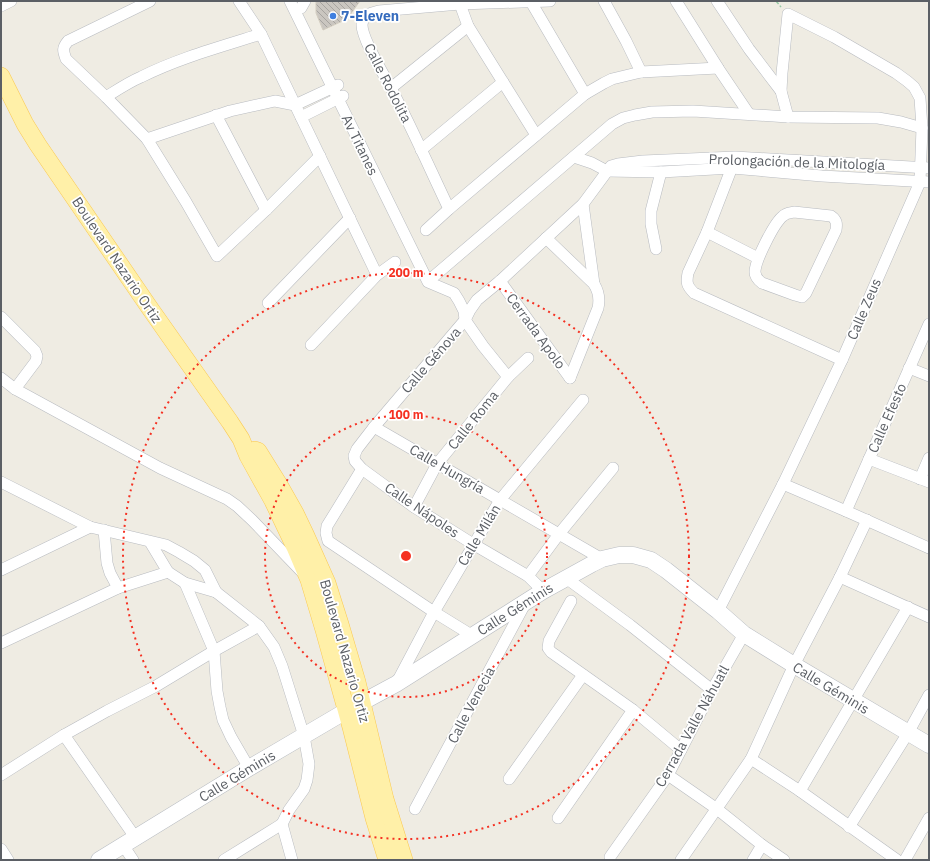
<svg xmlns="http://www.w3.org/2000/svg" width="930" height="861" font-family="'IBM Plex Sans',sans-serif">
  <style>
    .building { fill: url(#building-back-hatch); stroke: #d4cec1 }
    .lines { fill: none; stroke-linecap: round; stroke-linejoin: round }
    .street-casing { stroke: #b8bbc0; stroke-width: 12 }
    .secondary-casing { stroke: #b8bcc2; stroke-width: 17 }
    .primary-casing { stroke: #fbc950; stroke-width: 18 }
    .path { stroke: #95caa4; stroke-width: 1.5; stroke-dasharray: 4 2; stroke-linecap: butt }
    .street { stroke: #fff; stroke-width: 11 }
    .secondary { stroke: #fff; stroke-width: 16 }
    .primary { stroke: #fff0a8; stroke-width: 17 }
    .ring { fill: none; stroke: #f53122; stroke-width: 2; stroke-dasharray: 2 4 }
    .shop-dot { fill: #3f7fe0; stroke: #fff; stroke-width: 1.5 }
    .labels { text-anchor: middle; stroke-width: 3.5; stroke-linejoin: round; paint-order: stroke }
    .shop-label { font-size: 14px; font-weight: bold; fill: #366cbe; stroke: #fff; text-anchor: start }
    .street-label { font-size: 14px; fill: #5b5f65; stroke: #fff }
    .centre { fill: #f53122; stroke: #fff; stroke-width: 2 }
    .ring-label { font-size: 12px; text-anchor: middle; font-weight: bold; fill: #f53122; stroke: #fff; stroke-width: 3.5; stroke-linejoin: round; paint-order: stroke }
  </style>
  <defs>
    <pattern id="building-back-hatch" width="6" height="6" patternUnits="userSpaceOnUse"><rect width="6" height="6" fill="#cac6c0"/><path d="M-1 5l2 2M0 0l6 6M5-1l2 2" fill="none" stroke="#a7a4a0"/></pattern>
  </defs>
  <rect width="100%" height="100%" fill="#efece3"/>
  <path class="building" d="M316,1H360L347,19L323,30L316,13Z"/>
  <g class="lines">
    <g class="street-casing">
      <g id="street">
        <path d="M150,1L68,41C62,48 63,51 66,59L106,97L147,139L186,202L217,256L266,210L320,156"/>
        <path d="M239,1L261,34L377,275"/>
        <path d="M290,1L428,282L454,293L459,301L464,311L465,320L483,346L508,377"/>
        <path d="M460,1V4L468,26L536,135"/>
        <path d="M604,1L626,41L641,72"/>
        <path d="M676,1L718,68L749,114"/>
        <path d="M717,1L749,49L781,91"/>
        <path d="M531,2L585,94"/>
        <path d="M1,6L11,1"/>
        <path d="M301,8L305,1"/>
        <path d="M391,88L468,26"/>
        <path d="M106,97C117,90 129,82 141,77C179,58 220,47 261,34"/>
        <path d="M216,115L266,210"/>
        <path d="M301,117L343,96"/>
        <path d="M147,139L230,111L275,101L295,105L338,85"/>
        <path d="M421,150L503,82"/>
        <path d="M574,157L592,163L607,171L661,172L732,168L822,176L929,182"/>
        <path d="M734,162L707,232L688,273C686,283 687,286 694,293L842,360"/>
        <path d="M583,204L594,284"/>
        <path d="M449,209C430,169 412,128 391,88C384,75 362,39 362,25C362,15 371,13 379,11L460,4L550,1"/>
        <path d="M794,212L831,216C837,220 837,224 836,230L806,293L802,297L795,295L762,283C758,280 755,277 755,272C755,261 774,223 783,216C786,213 790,213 794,212Z"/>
        <path d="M426,230L449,209L585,94L604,83L612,79L641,72L718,68"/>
        <path d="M707,232L758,258"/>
        <path d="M546,238L594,284C599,292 600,299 598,308L570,378"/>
        <path d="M656,249L651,224V211L661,172"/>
        <path d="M433,277L612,124L623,118L635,115L652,112L693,111L788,117L878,118L901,122L922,128"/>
        <path d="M500,281L570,378"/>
        <path d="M268,303L350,218"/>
        <path d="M1,317L35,351L37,356L36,361L15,389"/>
        <path d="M311,345L377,275L395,262"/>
        <path d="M909,368L929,376"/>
        <path d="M1,378L15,389L160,468L227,499L237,506L252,520L302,572"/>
        <path d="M374,427L602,559"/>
        <path d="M869,459L929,482"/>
        <path d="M362,469L327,526L326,533L328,541L434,612L473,636"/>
        <path d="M920,479L929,458"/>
        <path d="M1,482L90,527L166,545L179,552L194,561L205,570L216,592"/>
        <path d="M783,484L846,511L929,548"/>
        <path d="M414,507L437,464L508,377L528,358"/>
        <path d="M846,511L929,324"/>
        <path d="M104,530L107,563L110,573L118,588"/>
        <path d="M1,570L90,527"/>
        <path d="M168,572L185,583L216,592L259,626L274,647L282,666L304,736L309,764L307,780L304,789L289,810L282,824L292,860"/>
        <path d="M528,576L559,534L613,468"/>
        <path d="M840,577L929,617"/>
        <path d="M566,578L630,625L712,690"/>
        <path d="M185,583L214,651L217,691L220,707L223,720L231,737L249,768"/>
        <path d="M543,591L528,576L473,544L414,507L362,469L355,461L354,456L357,449L374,427L465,320L470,310L477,300L500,281L583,204L611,166L618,164L643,161L735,157L929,168"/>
        <path d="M571,601L549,641L548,648L551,652L633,710L681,750"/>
        <path d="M718,611L783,484L842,360L920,182L922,128L920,98L914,87L907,81L896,73L834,37L788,14L782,73L781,91L788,117"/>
        <path d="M1,643L118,588L168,572L150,542"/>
        <path d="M396,684L434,612L500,500L583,400"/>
        <path d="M64,735L135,837"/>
        <path d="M751,759L800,791L897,860"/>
        <path d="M1,775L64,735L107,711L156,686L214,651L259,626"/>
        <path d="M668,775L717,809L762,845L784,860"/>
        <path d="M509,779L583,675"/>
        <path d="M800,791L908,607"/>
        <path d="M415,809L525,604"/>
        <path d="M558,818L633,710"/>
        <path d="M849,827L908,733L929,695"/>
        <path d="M123,845L133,860"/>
        <path d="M1,849L8,860"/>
        <path d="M610,857L668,775L712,690L744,634"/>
        <path d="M224,860L282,824"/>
        <path d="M681,860L751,759L794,665L840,577L867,520"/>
        <path d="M753,860L762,845"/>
        <path d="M905,860L929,818"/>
      </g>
    </g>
    <g class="secondary-casing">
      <path id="secondary" d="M99,860L249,768L346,711L396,684L543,591L592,564L602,559L619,555H633L651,560L666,570L718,611L744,634L794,665L929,745"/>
    </g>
    <g class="primary-casing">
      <g id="primary">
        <path d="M1,76L25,124L38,145L149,307L230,422L241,439L248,456L273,501L295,547L309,580L324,630L351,727L374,818L387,860"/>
        <path d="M255,450L258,451L278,483L295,513L306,536L327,583L340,624L357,682L385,799L404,860"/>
      </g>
    </g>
    <path class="path" d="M776,1L781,7"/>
    <use href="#street" class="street"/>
    <use href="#secondary" class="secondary"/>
    <use href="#primary" class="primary"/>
  </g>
  <g class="ring">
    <circle cx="406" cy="556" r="141"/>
    <circle cx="406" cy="556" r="283"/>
  </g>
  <circle class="shop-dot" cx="333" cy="16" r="4"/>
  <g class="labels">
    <g class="shop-label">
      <text x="341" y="21">7-Eleven</text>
    </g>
    <g class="street-label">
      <text transform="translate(388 83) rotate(63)" y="5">Calle Rodolita</text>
      <text transform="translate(360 145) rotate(64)" y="5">Av Titanes</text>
      <text transform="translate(797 162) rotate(2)" y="5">Prolongación de la Mitología</text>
      <text transform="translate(117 260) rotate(56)" y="5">Boulevard Nazario Ortiz</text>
      <text transform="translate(864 309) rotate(-67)" y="5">Calle Zeus</text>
      <text transform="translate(536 331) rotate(54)" y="5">Cerrada Apolo</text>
      <text transform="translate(431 360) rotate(-49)" y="5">Calle Génova</text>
      <text transform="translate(887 418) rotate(-66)" y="5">Calle Efesto</text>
      <text transform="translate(473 420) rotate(-51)" y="5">Calle Roma</text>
      <text transform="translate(447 469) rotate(30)" y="5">Calle Hungría</text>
      <text transform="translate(422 510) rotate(34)" y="5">Calle Nápoles</text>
      <text transform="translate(479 535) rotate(-59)" y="5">Calle Milán</text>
      <text transform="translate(515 609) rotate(-32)" y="5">Calle Géminis</text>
      <text transform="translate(345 651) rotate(74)" y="5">Boulevard Nazario Ortiz</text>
      <text transform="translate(831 688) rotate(31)" y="5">Calle Géminis</text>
      <text transform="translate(471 705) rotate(-62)" y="5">Calle Venecia</text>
      <text transform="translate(692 726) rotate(-61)" y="5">Cerrada Valle Náhuatl</text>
      <text transform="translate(237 776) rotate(-31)" y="5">Calle Géminis</text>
    </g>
  </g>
  <circle cx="406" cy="556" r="6" class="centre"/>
  <g class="ring-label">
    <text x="406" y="277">200 m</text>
    <text x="406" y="419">100 m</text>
  </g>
  <rect width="930" height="861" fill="none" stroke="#5b5f65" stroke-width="4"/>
</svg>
